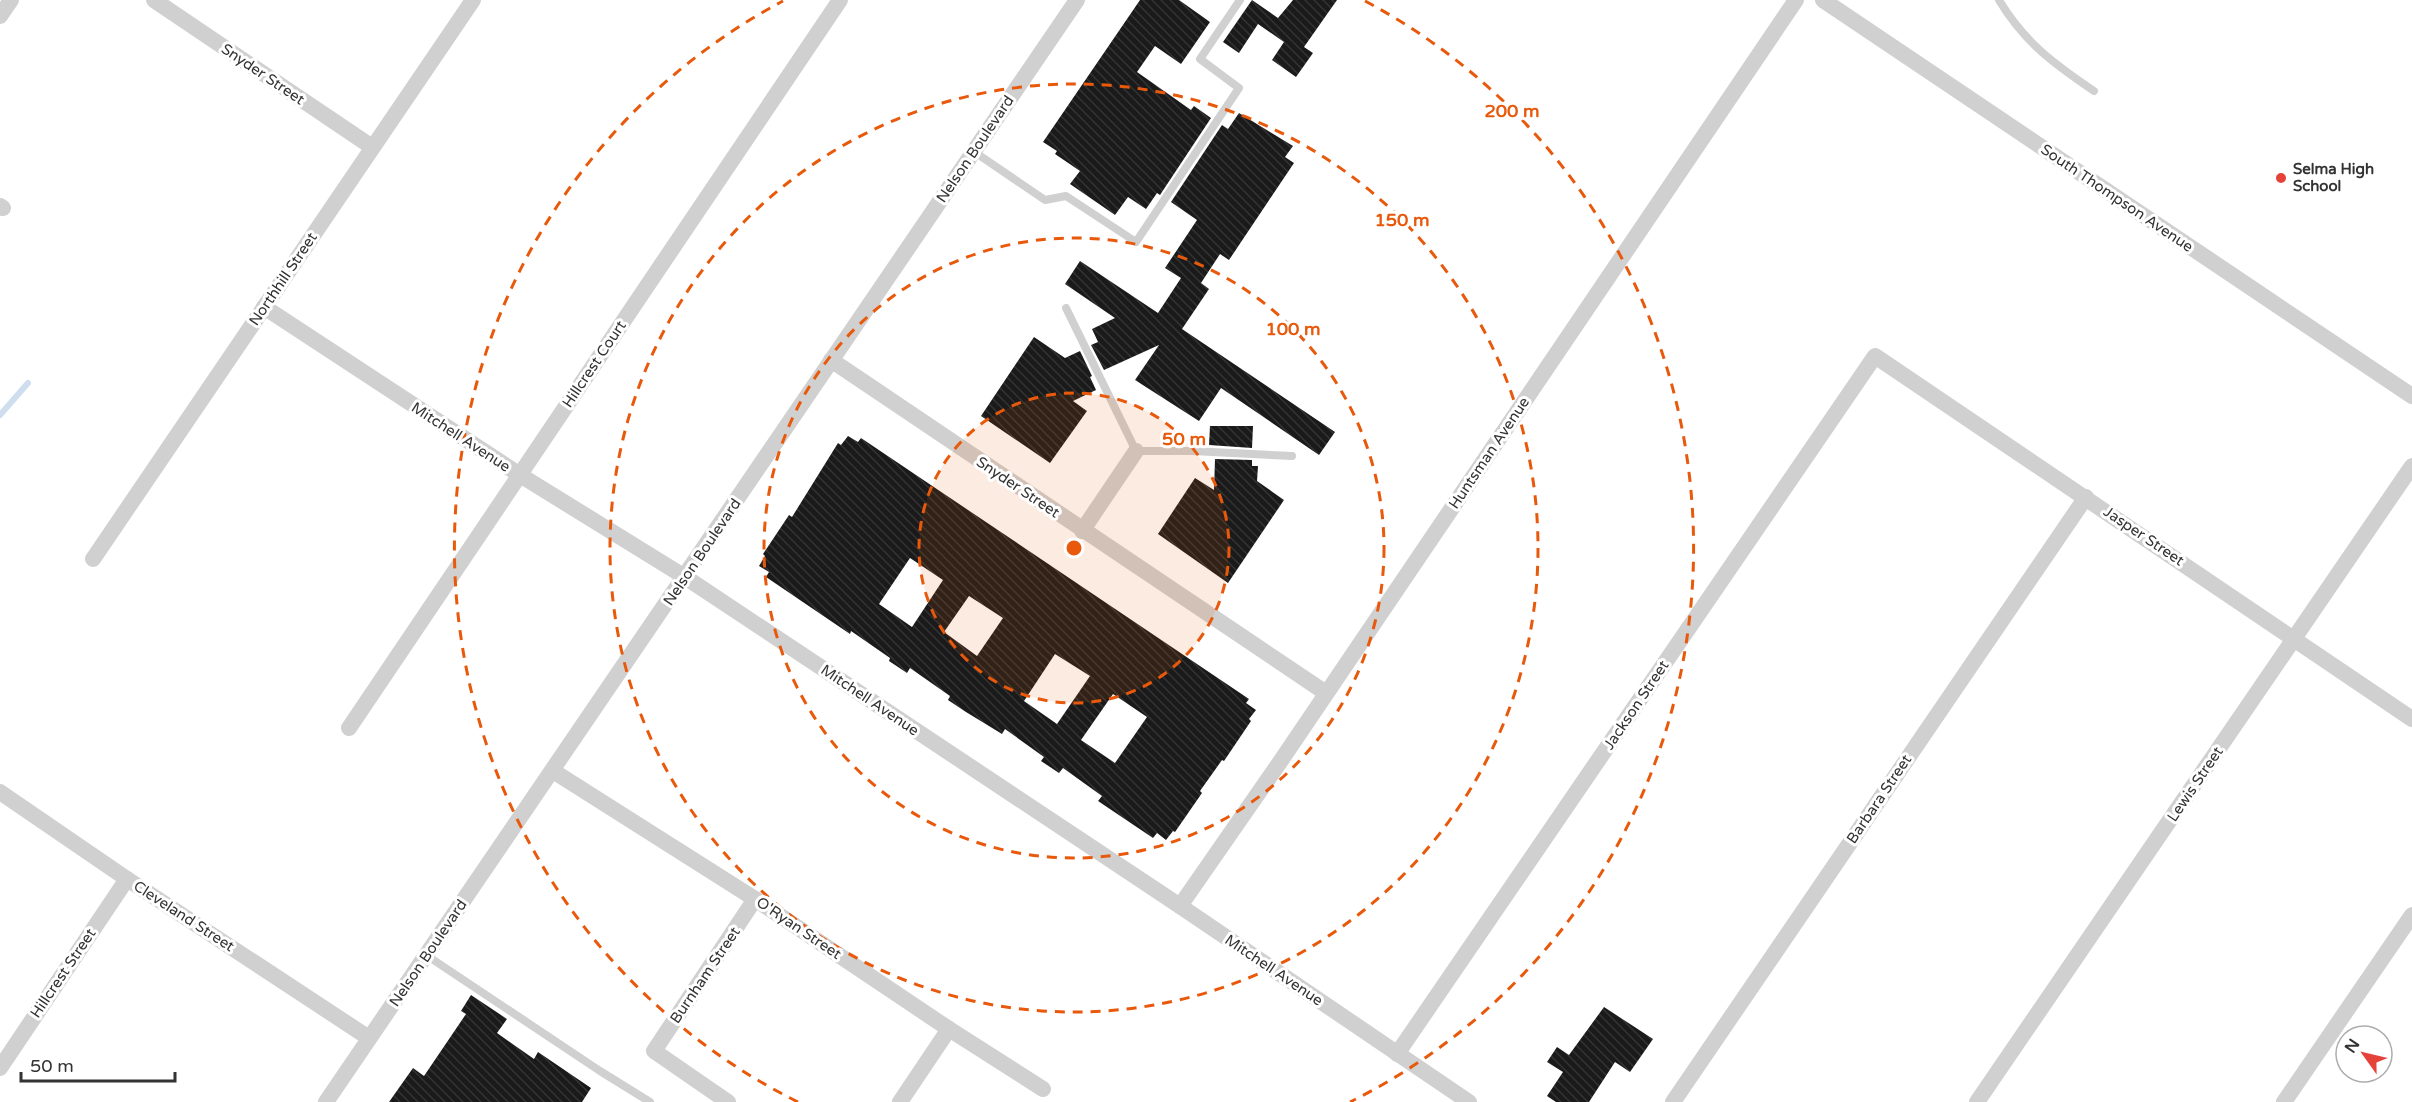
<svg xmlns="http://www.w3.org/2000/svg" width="2412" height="1102" font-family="'Varela Round',sans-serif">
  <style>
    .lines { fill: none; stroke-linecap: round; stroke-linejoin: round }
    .stream { stroke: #cfdeee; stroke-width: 6 }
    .building { fill: url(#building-back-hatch); fill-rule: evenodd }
    .lane { stroke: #d0d0d0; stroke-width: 8 }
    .street { stroke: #d0d0d0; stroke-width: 16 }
    .ring { fill: none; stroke: #e8590c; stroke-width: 3; stroke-dasharray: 10 8 }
    .poi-dot { fill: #e5433a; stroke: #fff; stroke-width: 2 }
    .labels { text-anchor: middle; stroke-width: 6; stroke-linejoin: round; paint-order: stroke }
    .street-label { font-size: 15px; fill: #333; stroke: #fff }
    .poi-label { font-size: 15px; font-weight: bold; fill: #333; stroke: #fff; text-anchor: start }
    .centre { fill: #e8590c; stroke: #fff; stroke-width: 3 }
    .ring-label { font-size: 18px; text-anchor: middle; font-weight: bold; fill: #e8590c; stroke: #fff; stroke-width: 6; stroke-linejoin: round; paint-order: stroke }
  </style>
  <defs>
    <pattern id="building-back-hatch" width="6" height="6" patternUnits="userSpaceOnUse" patternTransform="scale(1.5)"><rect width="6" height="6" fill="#1a1a1a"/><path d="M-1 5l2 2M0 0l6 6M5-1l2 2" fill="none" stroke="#333"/></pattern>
  </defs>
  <rect width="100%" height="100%" fill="#fff"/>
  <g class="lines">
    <path class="stream" d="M0,415L28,383"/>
  </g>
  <g class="building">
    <path d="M1140,0H1179L1210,22L1181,64L1155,46L1137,72L1191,110L1194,106L1211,118L1160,195L1157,193L1146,209L1128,197L1115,215L1070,184L1080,171L1055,154L1057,151L1043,142Z"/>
    <path d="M1252,0L1278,18L1293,0H1337L1304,47L1313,53L1296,77L1272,60L1284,42L1258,24L1239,53L1223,42Z"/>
    <path d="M1239,113L1293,146L1285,157L1294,163L1229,260L1220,254L1201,283L1209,289L1182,329L1335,432L1319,455L1221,388L1199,421L1135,380L1159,345L1104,370L1091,345L1098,342L1092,329L1115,318L1065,284L1080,261L1158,313L1181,278L1165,268L1197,220L1171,202L1222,125L1228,129Z"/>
    <path d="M1034,337L1065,358L1080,351L1092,376L1090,377L1096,390L1073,401L1087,411L1050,463L981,416Z"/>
    <path d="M1210,426H1253L1252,448L1209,445Z"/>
    <path d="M848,436L858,442L861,438L1249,699L1246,703L1256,710L1249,719L1251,721L1224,761L1222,760L1200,791L1202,793L1175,832L1173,831L1166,840L1157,833L1153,838L1098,801L1102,796L1063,768L1059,773L1041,761L1044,757L1005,729L1002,734L966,712L948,700L950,696L910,668L907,673L889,661L890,658L851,631L850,634L766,577L769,572L759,566L765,556L763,554L789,515L792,517L838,443L841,445ZM910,558L943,580L912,627L879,604ZM969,596L1003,618L977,656L944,632ZM1055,654L1090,676L1057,724L1024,701ZM1113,694L1147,717L1115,763L1081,740Z"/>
    <path d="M1215,459L1252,460V466H1258L1257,481L1284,500L1228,583L1158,534L1195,478L1214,490Z"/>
    <path d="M471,995L507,1019L497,1033L534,1059L538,1052L591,1088L582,1102H389L413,1068L424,1076L466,1014L461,1011Z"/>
    <path d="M1604,1007L1653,1039L1630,1072L1615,1062L1589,1102H1556L1547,1096L1563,1072L1547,1062L1557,1047L1569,1055Z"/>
  </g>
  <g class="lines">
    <g class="lane">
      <path d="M1999,0C2024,42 2054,64 2094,91"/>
      <path d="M973,151L1045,200L1066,196L1136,242L1239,88L1200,59L1240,0"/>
      <path d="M1066,308L1136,451H1192L1292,456"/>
      <path d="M426,955L600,1071L650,1102"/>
    </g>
    <g class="street">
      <path d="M154,0L372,147"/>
      <path d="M1823,0L2412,396"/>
      <path d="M0,16L11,0"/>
      <path d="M0,206L3,208"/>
      <path d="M264,307L520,475L685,577L1180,906L1469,1102"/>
      <path d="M831,360L1326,693"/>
      <path d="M1082,531L1136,451"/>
      <path d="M93,559L473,0"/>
      <path d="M349,728L840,0"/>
      <path d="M553,771L755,899L949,1029L1043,1089"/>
      <path d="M0,792L127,879L369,1038"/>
      <path d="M1180,906L1280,762L1796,0"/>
      <path d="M1397,1054L1875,356L2412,719"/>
      <path d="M0,1068L127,879"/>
      <path d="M326,1102L1077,0"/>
      <path d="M728,1102L654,1051L755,899"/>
      <path d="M900,1102L949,1029"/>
      <path d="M1673,1102L2086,497"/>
      <path d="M1977,1102L2412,466"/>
      <path d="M2284,1102L2412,915"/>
    </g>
  </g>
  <circle cx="1074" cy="548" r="155" fill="#e8590c" fill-opacity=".12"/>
  <g class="ring">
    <circle cx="1074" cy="548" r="155"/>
    <circle cx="1074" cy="548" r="310"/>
    <circle cx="1074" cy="548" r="464"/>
    <path d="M798 1102A619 619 0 0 1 783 1M1365 1A619 619 0 0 1 1350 1102"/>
  </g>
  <circle class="poi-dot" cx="2281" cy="178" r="6"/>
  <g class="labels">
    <g class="street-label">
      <text transform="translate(263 74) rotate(34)" y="5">Snyder Street</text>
      <text transform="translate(975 149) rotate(-56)" y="5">Nelson Boulevard</text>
      <text transform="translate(2117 198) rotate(34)" y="5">South Thompson Avenue</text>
      <text transform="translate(283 279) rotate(-56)" y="5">Northhill Street</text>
      <text transform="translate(594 364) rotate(-56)" y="5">Hillcrest Court</text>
      <text transform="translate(461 437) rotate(33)" y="5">Mitchell Avenue</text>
      <text transform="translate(1489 453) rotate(-56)" y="5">Huntsman Avenue</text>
      <text transform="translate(1018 487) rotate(34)" y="5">Snyder Street</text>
      <text transform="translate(2144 536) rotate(34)" y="5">Jasper Street</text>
      <text transform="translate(702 552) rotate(-56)" y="5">Nelson Boulevard</text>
      <text transform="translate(870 700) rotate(34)" y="5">Mitchell Avenue</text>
      <text transform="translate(1636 705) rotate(-56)" y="5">Jackson Street</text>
      <text transform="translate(2195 784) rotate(-56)" y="5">Lewis Street</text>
      <text transform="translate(1879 799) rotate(-56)" y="5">Barbara Street</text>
      <text transform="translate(184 916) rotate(33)" y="5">Cleveland Street</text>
      <text transform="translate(799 928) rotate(34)" y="5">O'Ryan Street</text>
      <text transform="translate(428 953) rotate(-56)" y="5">Nelson Boulevard</text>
      <text transform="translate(1274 970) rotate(34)" y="5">Mitchell Avenue</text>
      <text transform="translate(63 973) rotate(-56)" y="5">Hillcrest Street</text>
      <text transform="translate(705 975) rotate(-56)" y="5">Burnham Street</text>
    </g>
    <g class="poi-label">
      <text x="2293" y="174">Selma High<tspan x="2293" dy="17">School</tspan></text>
    </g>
  </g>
  <circle cx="1074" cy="548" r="9" class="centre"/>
  <g class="ring-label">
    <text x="1512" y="117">200 m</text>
    <text x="1402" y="226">150 m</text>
    <text x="1293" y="335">100 m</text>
    <text x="1184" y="445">50 m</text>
  </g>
  <g transform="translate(2364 1054) rotate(304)"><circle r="28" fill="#ffffff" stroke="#adadad" stroke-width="1.5"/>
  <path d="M0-4.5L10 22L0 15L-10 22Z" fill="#e5433a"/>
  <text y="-9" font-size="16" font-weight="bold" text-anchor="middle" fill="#333333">N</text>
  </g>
  <path d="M21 1072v9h154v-9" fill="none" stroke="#333333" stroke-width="3"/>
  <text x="30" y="1072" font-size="18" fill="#333333" stroke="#ffffff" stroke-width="4.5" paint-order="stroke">50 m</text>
</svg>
